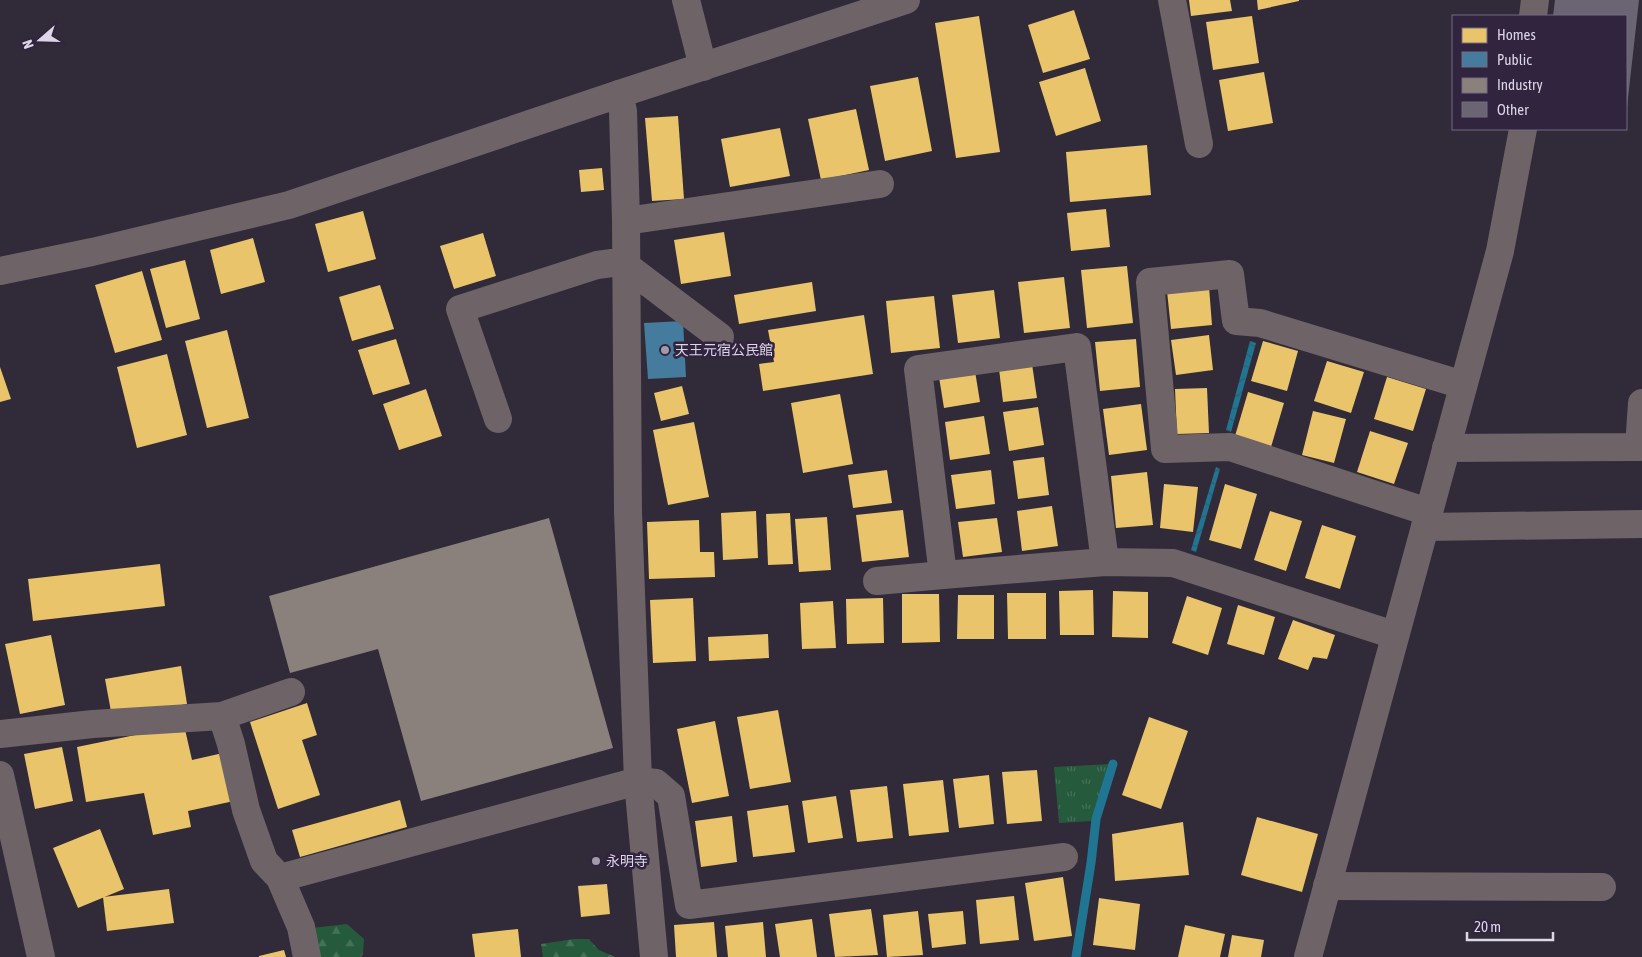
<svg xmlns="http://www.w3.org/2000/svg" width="1642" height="957" font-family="'Asap Condensed','Noto Sans JP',sans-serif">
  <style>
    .grass { fill: url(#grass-tufts) }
    .forest { fill: url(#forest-firs) }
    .water { fill: url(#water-waves) }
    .homes { fill: #e9c46a }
    .public { fill: #457b9d }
    .industry { fill: #8a817c }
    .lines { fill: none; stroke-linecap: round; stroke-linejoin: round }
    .stream { stroke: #207692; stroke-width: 9 }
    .building { fill: #6b6573 }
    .minor { stroke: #6e6366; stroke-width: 28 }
    .poi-dot { fill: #a19aaa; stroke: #30243f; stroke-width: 2 }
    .labels { text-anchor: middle; stroke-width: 5; stroke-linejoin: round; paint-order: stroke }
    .poi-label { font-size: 14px; fill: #ddd6e7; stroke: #30243f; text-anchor: start }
  </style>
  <defs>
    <pattern id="grass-tufts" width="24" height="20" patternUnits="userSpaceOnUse" patternTransform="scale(1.25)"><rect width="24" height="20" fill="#265a3d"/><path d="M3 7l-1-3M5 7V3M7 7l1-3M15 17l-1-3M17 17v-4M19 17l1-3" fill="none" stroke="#457159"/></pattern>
    <pattern id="forest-firs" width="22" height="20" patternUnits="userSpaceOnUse" patternTransform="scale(1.25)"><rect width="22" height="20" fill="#265a3d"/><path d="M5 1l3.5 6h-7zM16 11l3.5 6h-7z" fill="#457159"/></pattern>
    <pattern id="water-waves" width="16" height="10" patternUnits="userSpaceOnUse" patternTransform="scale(1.25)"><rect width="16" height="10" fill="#207692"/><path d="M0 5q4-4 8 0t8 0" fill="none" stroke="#2f5e6f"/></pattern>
  </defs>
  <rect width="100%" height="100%" fill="#312a39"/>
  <path class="grass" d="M1111,764L1092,821L1059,823L1054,767Z"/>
  <g class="forest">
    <path d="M347,924L364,939L363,954L361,957H318L312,928Z"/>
    <path d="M574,939H589L599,950L615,957H543L541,944Z"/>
  </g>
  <g class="water">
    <path d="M1250,341L1256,343L1231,432L1226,430Z"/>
    <path d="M1216,467L1220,469L1196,552L1191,550Z"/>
  </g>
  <g class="homes">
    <path d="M1189,0H1230L1232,11L1191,16Z"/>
    <path d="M1257,0H1299V1L1258,10Z"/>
    <path d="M1074,10L1090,59L1043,73L1028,25Z"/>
    <path d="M979,16L1000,152L956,158L935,23Z"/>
    <path d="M1252,16L1259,63L1213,70L1206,22Z"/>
    <path d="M1085,68L1101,121L1056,136L1039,82Z"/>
    <path d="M1264,72L1273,123L1228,131L1219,80Z"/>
    <path d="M918,77L932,151L885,161L870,86Z"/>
    <path d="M856,109L869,170L821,180L808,119Z"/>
    <path d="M678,116L684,199L652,201L645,118Z"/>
    <path d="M780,128L790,176L730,187L721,139Z"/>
    <path d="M1147,145L1151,195L1070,202L1066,152Z"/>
    <path d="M602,168L604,190L581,192L579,170Z"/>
    <path d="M1106,209L1110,247L1071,251L1067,213Z"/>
    <path d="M363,211L376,259L328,272L315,224Z"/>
    <path d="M724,232L731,276L681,284L674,240Z"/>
    <path d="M483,233L496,276L454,289L440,246Z"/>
    <path d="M253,238L265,282L221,294L210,250Z"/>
    <path d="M185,260L200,319L166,328L150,269Z"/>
    <path d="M1127,266L1133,323L1087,328L1081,270Z"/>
    <path d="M142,271L162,340L115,353L95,285Z"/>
    <path d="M1064,277L1070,328L1024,333L1018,282Z"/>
    <path d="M812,282L816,311L739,324L734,295Z"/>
    <path d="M380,285L394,329L352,341L339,297Z"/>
    <path d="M1209,287L1212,325L1171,329L1167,291Z"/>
    <path d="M994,290L1000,338L958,343L952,295Z"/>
    <path d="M934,296L940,348L891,353L886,301Z"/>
    <path d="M864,315L873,374L763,391L759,364L774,362L768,330Z"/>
    <path d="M227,330L249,418L207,428L185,341Z"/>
    <path d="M1209,335L1213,370L1176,375L1171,340Z"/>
    <path d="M396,339L410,384L373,395L358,350Z"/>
    <path d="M1136,339L1140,387L1100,391L1095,342Z"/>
    <path d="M1263,341L1298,351L1287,391L1251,381Z"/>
    <path d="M167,354L187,435L137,448L117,367Z"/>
    <path d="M1327,361L1364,372L1351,413L1314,401Z"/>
    <path d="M1032,364L1037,398L1003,402L999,369Z"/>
    <path d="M0,367L11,399L0,402Z"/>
    <path d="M975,371L980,402L944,408L939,377Z"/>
    <path d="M1387,377L1426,389L1413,431L1374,419Z"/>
    <path d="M682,386L689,414L661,421L654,393Z"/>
    <path d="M1207,388L1209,433L1177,434L1175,389Z"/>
    <path d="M426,389L442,436L399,450L383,404Z"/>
    <path d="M1248,392L1284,403L1271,447L1235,436Z"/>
    <path d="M840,394L853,464L803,473L791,403Z"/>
    <path d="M1141,404L1147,450L1109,455L1103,409Z"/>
    <path d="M1038,407L1044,445L1009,451L1003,412Z"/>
    <path d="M1313,411L1346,419L1334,463L1302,455Z"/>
    <path d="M984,416L990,454L950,460L945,422Z"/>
    <path d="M694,422L709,497L668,505L653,430Z"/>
    <path d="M1370,431L1408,443L1394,484L1357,472Z"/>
    <path d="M1044,457L1049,495L1018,499L1013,461Z"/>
    <path d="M887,470L892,503L853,508L848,475Z"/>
    <path d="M991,470L995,504L956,509L951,475Z"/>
    <path d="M1147,472L1153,525L1116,528L1111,476Z"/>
    <path d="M1164,484L1198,487L1193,532L1160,528Z"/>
    <path d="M1225,484L1257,494L1241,549L1209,540Z"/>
    <path d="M1052,506L1058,546L1022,551L1017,511Z"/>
    <path d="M903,510L909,557L862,562L856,515Z"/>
    <path d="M756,511L758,558L723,560L721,513Z"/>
    <path d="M1270,511L1302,521L1286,571L1254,560Z"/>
    <path d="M790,513L793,564L768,565L766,514Z"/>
    <path d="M827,517L831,570L799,572L795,519Z"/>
    <path d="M997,518L1002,552L963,557L958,522Z"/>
    <path d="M699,520L700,552H714L715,577L649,579L647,522Z"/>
    <path d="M1322,525L1356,536L1340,589L1305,578Z"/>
    <path d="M160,564L165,606L33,621L28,579Z"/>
    <path d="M1093,590L1094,635H1060L1059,591Z"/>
    <path d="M1113,591L1148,592V638L1112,637Z"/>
    <path d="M1007,593H1046V639H1008Z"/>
    <path d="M902,594H939L940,642L902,643Z"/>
    <path d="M958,595H994V639H957Z"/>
    <path d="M1187,596L1222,608L1208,655L1172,643Z"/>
    <path d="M693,598L696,661L653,663L650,600Z"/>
    <path d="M883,598L884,643L847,644L846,599Z"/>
    <path d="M833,601L836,648L802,649L800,603Z"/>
    <path d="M1238,605L1275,617L1264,655L1227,644Z"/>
    <path d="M1293,620L1335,635L1327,659L1313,657L1308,670L1278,659Z"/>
    <path d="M768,634L769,658L709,661L708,637Z"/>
    <path d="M51,635L65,705L20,714L5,644Z"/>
    <path d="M181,666L187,704L112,717L105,679Z"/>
    <path d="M307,703L317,735L302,740L320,795L278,809L250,722Z"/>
    <path d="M778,710L791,782L750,789L737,717Z"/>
    <path d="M1149,717L1188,731L1161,809L1122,795Z"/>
    <path d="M715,721L729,796L692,803L677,729Z"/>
    <path d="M184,725L192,760L223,753L234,801L188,811L191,827L153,835L144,793L86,802L77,747Z"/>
    <path d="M62,747L73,801L35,809L24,754Z"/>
    <path d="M1037,770L1042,821L1007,824L1002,772Z"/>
    <path d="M989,775L994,824L959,828L953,779Z"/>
    <path d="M943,780L949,832L909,836L903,784Z"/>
    <path d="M887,786L893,838L857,842L850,790Z"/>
    <path d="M836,796L843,838L808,843L802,801Z"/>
    <path d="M400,800L407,827L300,857L292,830Z"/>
    <path d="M788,805L795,852L753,857L747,811Z"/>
    <path d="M732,816L737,862L701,867L695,821Z"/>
    <path d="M1257,817L1318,834L1302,892L1241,875Z"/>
    <path d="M1183,822L1189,875L1115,881L1112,834Z"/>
    <path d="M100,829L124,889L78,908L53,848Z"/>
    <path d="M1063,877L1072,936L1034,941L1025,883Z"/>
    <path d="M607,884L610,914L581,917L578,886Z"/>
    <path d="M169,889L174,923L107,931L103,897Z"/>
    <path d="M1014,896L1019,940L980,944L976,900Z"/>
    <path d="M1099,898L1140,904L1135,950L1093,945Z"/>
    <path d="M871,909L878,955L835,957L829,914Z"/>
    <path d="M918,911L923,955L887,957L883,915Z"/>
    <path d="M963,911L966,944L932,948L928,914Z"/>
    <path d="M812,919L817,957H780L775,924Z"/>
    <path d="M714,922L717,957H676L674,925Z"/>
    <path d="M763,922L766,957H728L725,926Z"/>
    <path d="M1185,925L1225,934L1220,957H1178Z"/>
    <path d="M518,929L521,957H475L472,934Z"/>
    <path d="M1232,935L1264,940L1261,957H1228Z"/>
    <path d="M284,950L286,957H259V956Z"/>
  </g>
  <path class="public" d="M683,321L686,377L648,379L644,323Z"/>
  <path class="industry" d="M549,518L613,748L421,801L378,649L290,673L269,596Z"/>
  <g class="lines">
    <path class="stream" d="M1076,957L1091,863L1096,819L1113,764"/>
  </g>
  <path class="building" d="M1555,0H1639L1627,107H1626V16H1553Z"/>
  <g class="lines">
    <g class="minor">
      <path d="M686,0L703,67"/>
      <path d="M1172,0L1199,144"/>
      <path d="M1533,16L1535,0"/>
      <path d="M619,94L623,111L626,221L628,512L638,781L654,957"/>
      <path d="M626,221L880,184"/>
      <path d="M0,271L92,252L289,205L619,94L906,0"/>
      <path d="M498,419L460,309L597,265L612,263L625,265L720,337"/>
      <path d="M1446,448L1639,447L1642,403"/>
      <path d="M1428,512L1230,447L1165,449L1150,282L1230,274L1236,321L1260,323L1463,385"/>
      <path d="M1425,527L1642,524"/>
      <path d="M1105,562L1077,347L918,369L943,575L1105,562L1173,563L1394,635"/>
      <path d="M877,581L943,575"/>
      <path d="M222,716L231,744L246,810L264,861L280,878L301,927L307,957"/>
      <path d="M0,734L93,724L222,716L291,692"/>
      <path d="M0,775L41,957"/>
      <path d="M280,878L638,781L656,783L671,796L689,905L1064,857"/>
      <path d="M1327,886L1602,887"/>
      <path d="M1308,957L1500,251L1523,129"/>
    </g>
  </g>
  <g class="poi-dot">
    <circle cx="665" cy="350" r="5"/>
    <circle cx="596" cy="861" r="5"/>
  </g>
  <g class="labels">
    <g class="poi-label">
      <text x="675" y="355">天王元宿公民館</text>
      <text x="606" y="866">永明寺</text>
    </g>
  </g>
  <rect x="1452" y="15" width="175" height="115" fill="#30243f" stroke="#756b82"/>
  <rect x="1462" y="28" width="25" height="15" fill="#e9c46a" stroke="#756b82"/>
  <text x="1497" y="40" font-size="15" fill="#ddd6e7">Homes</text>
  <rect x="1462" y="52" width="25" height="15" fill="#457b9d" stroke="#756b82"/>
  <text x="1497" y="65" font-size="15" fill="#ddd6e7">Public</text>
  <rect x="1462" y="78" width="25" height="15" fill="#8a817c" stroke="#756b82"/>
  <text x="1497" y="90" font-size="15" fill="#ddd6e7">Industry</text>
  <rect x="1462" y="102" width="25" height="15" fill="#6b6573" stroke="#756b82"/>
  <text x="1497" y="115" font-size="15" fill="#ddd6e7">Other</text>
  <g transform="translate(40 40) rotate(250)" stroke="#30243f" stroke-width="4" paint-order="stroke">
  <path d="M0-4L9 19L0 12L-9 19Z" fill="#ddd6e7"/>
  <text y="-8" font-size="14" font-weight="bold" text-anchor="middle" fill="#ddd6e7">N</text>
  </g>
  <path d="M1467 932v8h86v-8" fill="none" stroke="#ddd6e7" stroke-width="2.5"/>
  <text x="1474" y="932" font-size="15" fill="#ddd6e7" stroke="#30243f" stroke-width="4" paint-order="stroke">20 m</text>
</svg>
